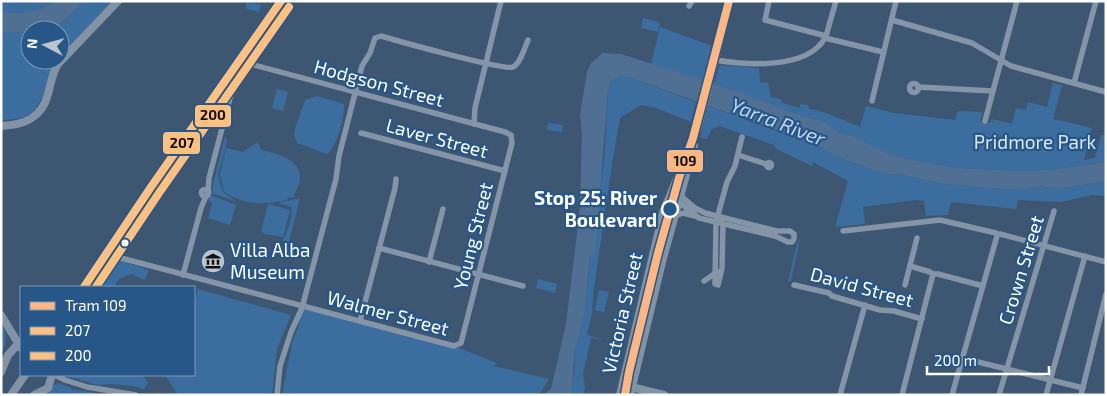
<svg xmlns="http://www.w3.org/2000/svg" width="1107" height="396" font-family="'Exo 2',sans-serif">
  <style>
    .green { fill: #3b6d9f }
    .water { fill: #4f7093 }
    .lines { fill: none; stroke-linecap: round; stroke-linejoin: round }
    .minor { stroke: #8495a8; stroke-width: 5.5 }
    .major { stroke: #8393a6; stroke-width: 8 }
    .tram { stroke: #8494a6; stroke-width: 1 }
    .bus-1-casing { stroke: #275689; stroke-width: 11 }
    .bus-2-casing { stroke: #275689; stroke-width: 11 }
    .bus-1 { stroke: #ffc080; stroke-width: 8 }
    .bus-2 { stroke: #ffc080; stroke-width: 8 }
    .tram-1-casing { stroke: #275689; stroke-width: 11 }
    .tram-1 { stroke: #ffb680; stroke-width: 8 }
    .stop-dot { fill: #275689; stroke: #fff; stroke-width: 2.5 }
    .bus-dot { fill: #fff; stroke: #275689; stroke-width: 2 }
    .labels { text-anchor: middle; stroke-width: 4.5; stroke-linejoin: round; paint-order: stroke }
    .street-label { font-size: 19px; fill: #fff; stroke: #275689 }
    .park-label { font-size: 19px; fill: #d8e7f7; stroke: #275689 }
    .stop-label { font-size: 19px; font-weight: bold; fill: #fff; stroke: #275689; text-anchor: end }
    .poi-label { font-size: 19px; fill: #fff; stroke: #275689; text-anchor: start }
    .water-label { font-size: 20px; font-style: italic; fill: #c0d8f0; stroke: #275689 }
    .line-badge { stroke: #275689; stroke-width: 2 }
    .pale-badge-label { font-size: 14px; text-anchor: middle; font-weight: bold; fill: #111 }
  </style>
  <rect width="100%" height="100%" fill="#3d5773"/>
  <g class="green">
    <path d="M1,1H56C39,13 20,13 1,13Z"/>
    <path d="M85,1H114L60,58V30H48L58,26Z"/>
    <path d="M247,2L261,5L259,12L245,8Z"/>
    <path d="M643,18L660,23L658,32L641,28Z"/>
    <path d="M660,27L712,46L703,81L651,64Z"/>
    <path d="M30,32V60H58C47,78 44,112 21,118C15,120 8,119 1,120V33Z"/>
    <path d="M720,65L759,68L760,82L768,83L771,97L781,99L782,103L800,108V104L808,105L809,109C828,112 843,120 860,127L866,106L894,113L955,120L958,111L982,112L980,122L990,123L992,119L1012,124L1016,108L1026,110L1028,102L1047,107L1053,83L1062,85L1053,119L1092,128L1084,160L1095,158L1101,135H1106V162L1056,169L1026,171L959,168L903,158L881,151L854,136L840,133L825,122L790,112L714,84Z"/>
    <path d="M620,76L631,78L696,102L691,122L656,108L641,105L620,118L612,164L593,296L592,313L587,335L602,339V340L591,338L583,374L585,387L583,395H570L572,389L575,365V349L588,280L590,256L604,161L608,91L610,82Z"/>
    <path d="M277,89L288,92L283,111L272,108Z"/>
    <path d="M317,96L344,104C345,115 337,148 327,154L297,143C297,141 294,136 294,134C294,130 303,106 305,100Z"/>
    <path d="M708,106L817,146L848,161L885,174L902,175L944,184L1015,190L1040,186L1056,189L1106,181V196L1092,195L1061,202L1018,200L1016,209L951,202L948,215L926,216L924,201L916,200L863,207L865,224L835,227L848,181L813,162L812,166L776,149L774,145L719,126L711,130L707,139L700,138Z"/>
    <path d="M548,123L563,125L562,132L547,130Z"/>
    <path d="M225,136L227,141L218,175L223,192L237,202L211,193Z"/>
    <path d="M258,142L261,150C275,153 301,159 300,178C300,185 295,190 294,197L287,198L288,200C266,204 241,206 224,191L220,174L226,148L243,152Z"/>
    <path d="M210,195L236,205L230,225L208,218L212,204L208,199Z"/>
    <path d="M300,198L289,242L282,241C288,233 292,217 292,207L278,203Z"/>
    <path d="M268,204L290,210L283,237L265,234L261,232Z"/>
    <path d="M800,239L791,281L788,282L797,244Z"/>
    <path d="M110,257L149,270L145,280L131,274L119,279L114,287H90Z"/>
    <path d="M538,279L557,284L555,293L536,288Z"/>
    <path d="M198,289L291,315L277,349L272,395H178L165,375H194V306Z"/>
    <path d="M599,290L609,292L604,312L595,310Z"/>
    <path d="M303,306L454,346L497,363L494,366L549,379L539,395H282L292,343L298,328Z"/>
    <path d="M1,324C9,335 6,343 1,355Z"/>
    <path d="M62,375H142L148,383L144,389L134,386L111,384L98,385Z"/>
    <path d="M57,383L72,388L70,389L107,395H42Z"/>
  </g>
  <g class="water">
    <path d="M56,1H85L58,26L48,30H30V32L1,33V13C20,13 39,13 56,1Z"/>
    <path d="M603,53L621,54L736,91L790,112L825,122L840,133L854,136L882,151L903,158L959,168L1026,171L1056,169L1106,162V181L1056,189L1040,186L1015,190L944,184L902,175L885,174L848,161L817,146L784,133L631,78L620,76L610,82L608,91L595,253L590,256L584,315L575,349L572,389L570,395H543L551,389L566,324L580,208L582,134L580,115L587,72L591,63Z"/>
  </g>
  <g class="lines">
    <g class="minor">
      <path d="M769,1L765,20L826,36L825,38L883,52"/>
      <path d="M689,6L692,1"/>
      <path d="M892,20L972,43L1011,66L1106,92"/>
      <path d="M826,36L836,1"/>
      <path d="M715,60C746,65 807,70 825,38"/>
      <path d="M1074,83L1096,1"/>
      <circle cx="914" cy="88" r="4.5"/>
      <path d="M918,87L993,91"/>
      <path d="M215,95L224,101L226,110"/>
      <path d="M872,101L896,1"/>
      <path d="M985,121L1017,1"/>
      <path d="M474,124L475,108L501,1"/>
      <path d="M361,133L505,171"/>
      <path d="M738,155L766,164"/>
      <circle cx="769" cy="165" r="2.5"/>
      <circle cx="205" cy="193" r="3.5"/>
      <path d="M208,191L209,178L230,98L232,88L231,73"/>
      <path d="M679,202L699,218L775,236L788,242H792L794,239V234L790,231H777L705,213L695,208L681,196"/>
      <path d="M675,216L683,213L695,216"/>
      <path d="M843,231L940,220L996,233"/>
      <path d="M1000,234L1106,262"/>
      <path d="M379,248L523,286"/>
      <path d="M106,254L454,346L461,343L512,143L511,135L505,132L239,61"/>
      <path d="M429,262L443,209"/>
      <path d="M910,266L930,272L933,274H938L983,286"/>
      <path d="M183,275L201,208L206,196"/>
      <path d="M704,281L717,272"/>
      <path d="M715,284L716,222L727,182L735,166L742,137"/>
      <path d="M718,285L722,268L723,224L721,221"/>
      <path d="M794,285L829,293L832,296L880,310L894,311L922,319"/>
      <path d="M905,285L917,238"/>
      <path d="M360,321L395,188L396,179"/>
      <path d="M962,358L1083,388"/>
      <path d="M55,375L65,380L87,387L136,395"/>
      <path d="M277,395L280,366L291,332L302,308L336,179L339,156L362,66L370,53L375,38L381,36C398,41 505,71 513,67C520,64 525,47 528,40"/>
      <path d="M840,395L865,305"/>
      <path d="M902,395L933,274"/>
      <path d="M952,395L997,236"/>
      <path d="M999,395L1054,211"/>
      <path d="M1046,395L1085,256"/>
      <path d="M1081,395L1106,294"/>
    </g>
    <g class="major">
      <path d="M1,126C24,125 42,118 48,94C51,84 52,73 58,64L118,1"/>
      <path d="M84,287L151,187L281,1"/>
      <path d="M1,315L21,348"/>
      <path d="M1,372L8,355L18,344"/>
      <path d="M627,386L664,395"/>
      <path d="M11,395L25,375"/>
      <path d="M34,395L48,388L52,375"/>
      <path d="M620,395L663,213L698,127L730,1"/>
      <path d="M630,395L662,262L694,146"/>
    </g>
    <path class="tram" d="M652,278L654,260L661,235"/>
    <g class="bus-1-casing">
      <path id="bus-1" d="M84,287L151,187L281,1"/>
    </g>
    <g class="bus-2-casing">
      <path id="bus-2" d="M96,287L159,193L289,7"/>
    </g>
    <use href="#bus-1" class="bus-1"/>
    <use href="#bus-2" class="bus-2"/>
    <g class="tram-1-casing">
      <path id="tram-1" d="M625,395L629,372L658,253L679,178L693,138L729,1"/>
    </g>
    <use href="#tram-1" class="tram-1"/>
  </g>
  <defs>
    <g id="museum-disc" transform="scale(1.25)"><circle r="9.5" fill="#bbc4ce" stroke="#275689"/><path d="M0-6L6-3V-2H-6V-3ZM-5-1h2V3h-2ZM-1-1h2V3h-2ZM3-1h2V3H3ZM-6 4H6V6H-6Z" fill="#111"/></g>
  </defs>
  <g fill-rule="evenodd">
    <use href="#museum-disc" x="213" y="261"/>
  </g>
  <circle class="stop-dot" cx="670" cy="209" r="8"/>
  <circle class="bus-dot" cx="125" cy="243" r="4.5"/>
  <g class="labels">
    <g class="street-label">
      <text transform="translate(379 83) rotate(15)" y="7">Hodgson Street</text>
      <text transform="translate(437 138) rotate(15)" y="7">Laver Street</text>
      <text transform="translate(473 236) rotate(-76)" y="7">Young Street</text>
      <text transform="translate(1021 270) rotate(-73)" y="7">Crown Street</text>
      <text transform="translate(862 287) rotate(15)" y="7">David Street</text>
      <text transform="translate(388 313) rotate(15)" y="7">Walmer Street</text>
      <text transform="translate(622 313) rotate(-77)" y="7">Victoria Street</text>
    </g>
    <g class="park-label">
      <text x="1035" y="149">Pridmore Park</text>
    </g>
    <g class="stop-label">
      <text x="657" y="205">Stop 25: River<tspan x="657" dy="22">Boulevard</tspan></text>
    </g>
    <g class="poi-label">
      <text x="230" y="257">Villa Alba<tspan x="230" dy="22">Museum</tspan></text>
    </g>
    <g class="water-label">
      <text transform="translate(778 122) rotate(21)" y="7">Yarra River</text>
    </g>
  </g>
  <g class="line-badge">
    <rect x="194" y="104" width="38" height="24" rx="5" fill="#ffc080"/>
    <rect x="162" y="131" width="39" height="24" rx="5" fill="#ffc080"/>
    <rect x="666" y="149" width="38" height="24" rx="5" fill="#ffb680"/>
  </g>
  <g class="pale-badge-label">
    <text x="213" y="120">200</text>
    <text x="182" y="148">207</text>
    <text x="685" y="166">109</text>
  </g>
  <rect width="1107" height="396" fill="none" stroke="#ffffff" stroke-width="5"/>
  <rect x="20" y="286" width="175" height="90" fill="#275689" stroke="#7d9ab8"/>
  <rect x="30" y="302" width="25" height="8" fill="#ffb680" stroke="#7d9ab8"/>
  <text x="65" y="311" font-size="15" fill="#ffffff">Tram 109</text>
  <rect x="30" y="327" width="25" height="8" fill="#ffc080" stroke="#7d9ab8"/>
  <text x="65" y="336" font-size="15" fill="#ffffff">207</text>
  <rect x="30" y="352" width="25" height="8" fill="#ffc080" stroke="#7d9ab8"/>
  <text x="65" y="361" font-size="15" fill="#ffffff">200</text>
  <g transform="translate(45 45) rotate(276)"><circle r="24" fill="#275689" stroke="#7d9ab8"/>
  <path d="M0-4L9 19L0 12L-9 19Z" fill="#bbc4ce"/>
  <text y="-8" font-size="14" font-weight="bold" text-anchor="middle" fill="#ffffff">N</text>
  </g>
  <path d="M927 366v8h122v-8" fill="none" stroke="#ffffff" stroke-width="2.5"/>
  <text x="934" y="366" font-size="15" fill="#ffffff" stroke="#275689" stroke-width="4" paint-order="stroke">200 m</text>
</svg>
